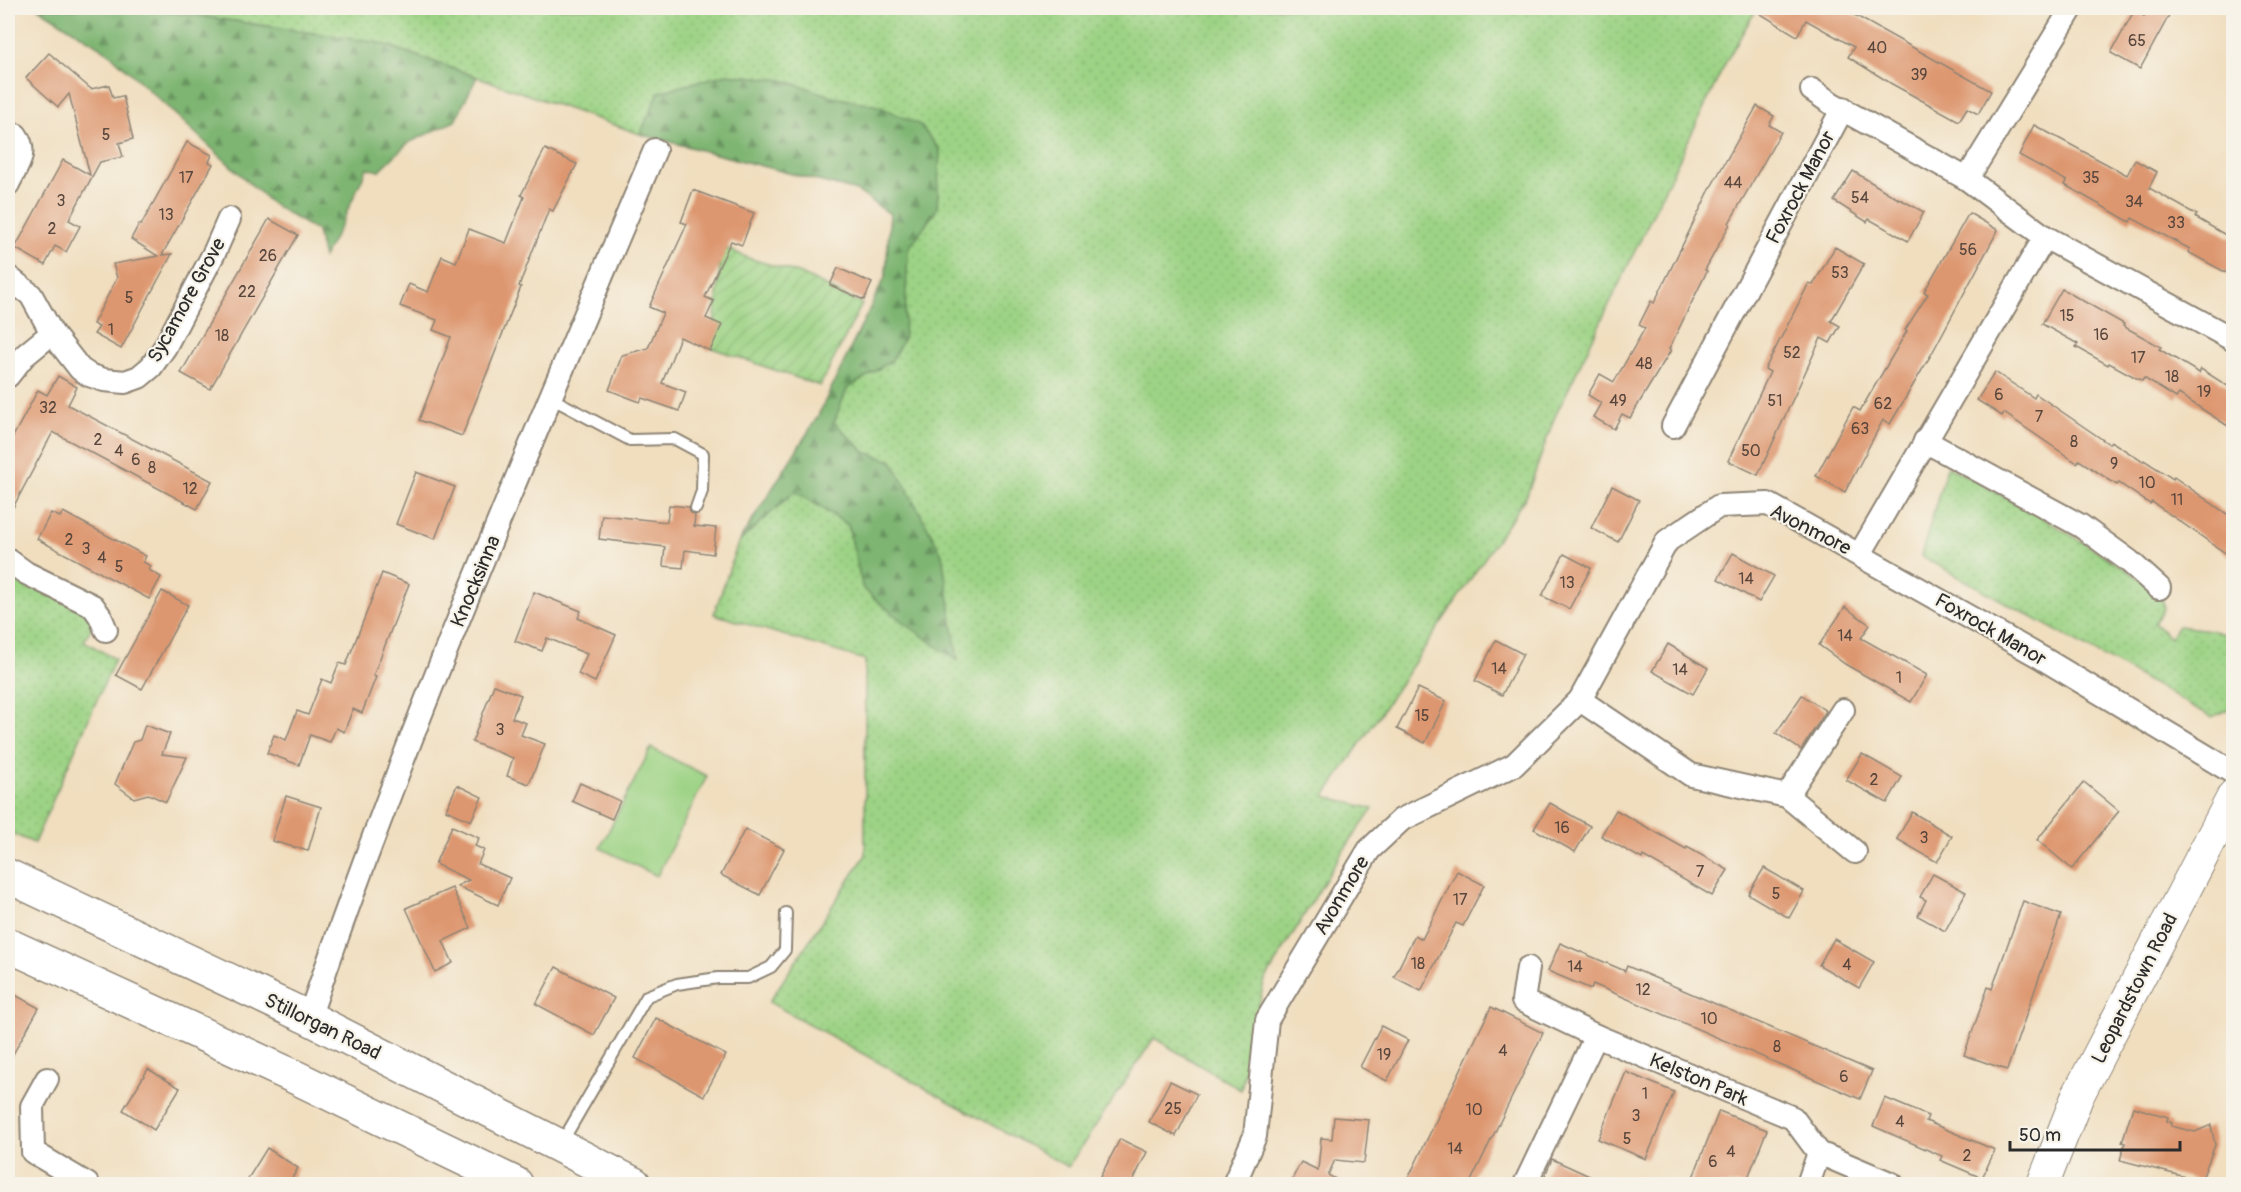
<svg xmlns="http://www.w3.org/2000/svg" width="2241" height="1192" font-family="Pangolin,sans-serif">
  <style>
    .grass { fill: url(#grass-dots); stroke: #647f58; stroke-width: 1.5 }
    .forest { fill: url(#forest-firs); stroke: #54704e; stroke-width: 1.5 }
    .garden { fill: url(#garden-furrows); stroke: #647f58; stroke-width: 1.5 }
    .pitch { fill: #9dd385; stroke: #647f58; stroke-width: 1.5 }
    .building { fill: #dd9770 }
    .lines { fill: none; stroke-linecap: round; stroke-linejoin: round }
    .service-casing { stroke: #8e8475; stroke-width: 14 }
    .minor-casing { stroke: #8e8475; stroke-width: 26 }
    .secondary-casing { stroke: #8e8475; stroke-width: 34 }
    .trunk-casing { stroke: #8e8475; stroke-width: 36 }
    .service { stroke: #fff; stroke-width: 10 }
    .minor { stroke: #fff; stroke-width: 22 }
    .secondary { stroke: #fff; stroke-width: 32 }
    .trunk { stroke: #fff; stroke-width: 33 }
    .labels { text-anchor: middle; stroke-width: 4.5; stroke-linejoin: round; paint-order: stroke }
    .number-label { font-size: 16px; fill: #58463c }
    .street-label { font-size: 20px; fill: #2b2b2b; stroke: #f7f3e8 }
  </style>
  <defs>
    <pattern id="grass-dots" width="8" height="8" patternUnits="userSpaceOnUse" patternTransform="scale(1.5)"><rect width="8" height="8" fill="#9dd385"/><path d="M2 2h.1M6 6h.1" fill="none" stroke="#87b573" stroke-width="1.8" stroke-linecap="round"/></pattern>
    <pattern id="forest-firs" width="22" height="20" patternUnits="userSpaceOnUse" patternTransform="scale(1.5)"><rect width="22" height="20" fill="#7eb572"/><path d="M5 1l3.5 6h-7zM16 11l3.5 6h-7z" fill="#67935e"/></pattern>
    <pattern id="garden-furrows" width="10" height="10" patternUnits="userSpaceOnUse" patternTransform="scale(1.5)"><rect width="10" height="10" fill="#9dd385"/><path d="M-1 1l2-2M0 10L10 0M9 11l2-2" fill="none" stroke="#87b573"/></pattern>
  </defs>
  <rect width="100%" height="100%" fill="#f7f3e8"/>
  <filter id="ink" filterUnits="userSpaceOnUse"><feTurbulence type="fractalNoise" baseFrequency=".0167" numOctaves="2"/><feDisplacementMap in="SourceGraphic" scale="12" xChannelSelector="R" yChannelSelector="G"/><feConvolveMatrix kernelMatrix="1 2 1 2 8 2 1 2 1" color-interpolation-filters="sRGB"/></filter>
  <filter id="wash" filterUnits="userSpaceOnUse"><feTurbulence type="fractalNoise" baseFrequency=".008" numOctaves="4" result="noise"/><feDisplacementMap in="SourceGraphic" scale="24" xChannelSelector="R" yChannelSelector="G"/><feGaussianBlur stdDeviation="1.35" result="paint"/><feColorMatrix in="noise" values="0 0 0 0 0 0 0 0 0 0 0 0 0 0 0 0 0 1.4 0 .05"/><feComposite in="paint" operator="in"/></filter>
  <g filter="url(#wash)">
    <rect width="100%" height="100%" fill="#f0debf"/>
    <g class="grass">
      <path d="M147,8H1757L1727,60L1554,419L1527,495L1325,796L1373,809L1339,857L1264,982L1241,1090L1154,1038L1068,1167L769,1002L865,856V660L714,614L738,543L817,418L886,275L890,214L857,191L640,134L380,43Z"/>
      <path d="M1947,466C2021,505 2094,545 2162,595L2164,609L2154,623L2170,638L2178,626L2211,630L2230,636L2233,633V705L2231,709L2212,717L1921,556Z"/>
      <path d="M8,572L93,617L94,623L84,641L115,659L34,843L8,832Z"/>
    </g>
    <g class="forest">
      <path d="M38,8H147L380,43L477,77L455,121L408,143L379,171L367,168L340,227L323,258L317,231L272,204L109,53Z"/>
      <path d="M727,74L783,80L834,97L878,106L920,125L940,150L937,209L908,249L904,338L891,361L847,389L834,422L865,452L892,461L942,554L958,661L904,623L863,589L848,525L795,491L738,543L817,418L886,275L890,214L857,191L640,134L659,92Z"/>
    </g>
    <path class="garden" d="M728,249L748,258L801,274L862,304L820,386L712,348L720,265L719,256Z"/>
    <path class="pitch" d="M651,748L707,776L657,876L600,848Z"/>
    <g id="blocks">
      <g class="building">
        <path d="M1751,8H1842L1991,91L1978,114L1967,108L1959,121L1892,84L1848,57L1854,47L1806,20L1797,36Z"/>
        <path d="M2149,8H2173L2140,69L2111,53L2134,11L2144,16Z"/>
        <path d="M49,53L91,89L109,85L113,98L123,96L133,139L119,143L123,157L100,162L69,220L80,226L66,252L55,246L45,265L15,248L63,160L90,175L69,94L58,107L26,78Z"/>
        <path d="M1757,106L1774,116L1769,125L1781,132L1729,223L1730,224L1705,270L1707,271L1669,349L1671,350L1630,418L1622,414L1614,429L1593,417L1601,403L1588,395L1600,374L1614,382L1645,328L1639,325L1651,301L1654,303L1711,187Z"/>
        <path d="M2034,125L2127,175L2135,160L2157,172L2149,188L2197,215L2195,217L2234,240V277L2188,252L2190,249L2132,218L2130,222L2065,185L2067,181L2019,155Z"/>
        <path d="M187,142L212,155L209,162L213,164L162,255L172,254L121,349L94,334L99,327L93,324L117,278L113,264L158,256L131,239L139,224L141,225Z"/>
        <path d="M545,149L577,164L553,211L549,209L519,286L521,287L462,436L419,420L451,337L433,330L437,320L400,306L409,284L428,292L442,256L456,262L469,229L506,243L524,197L521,195Z"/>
        <path d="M1853,171L1898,199V198L1924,212L1908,241L1869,219L1867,222L1834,201Z"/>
        <path d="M693,190L754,213L742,245L731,241L705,297L714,301L706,318L722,325L710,351L680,337L662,383L686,392L679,411L642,398L640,402L609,390L622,355L648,348L663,313L649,307L687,224L681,222Z"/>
        <path d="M1969,213L1998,230L1931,355L1890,424L1883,420L1845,492L1816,476L1853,407L1860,411L1907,331L1905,330L1928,294L1924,292Z"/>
        <path d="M269,219L298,235L210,389L181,373Z"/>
        <path d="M1835,247L1864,264L1831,321L1840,326L1830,343L1821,338L1758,475L1728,461L1770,372L1765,369L1785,330L1809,283L1813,285Z"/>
        <path d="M838,268L872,283L864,300L830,285Z"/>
        <path d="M2062,289L2124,324L2123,326L2161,347L2159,349L2199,373L2201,369L2234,390V430L2179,394L2176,398L2144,378L2142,381L2109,363L2108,365L2076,347L2078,344L2042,324Z"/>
        <path d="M1995,372L2034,398L2036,394L2109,444L2111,441L2143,462L2144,460L2173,479L2174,477L2234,519V559L2152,502L2150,504L2119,483L2117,485L2079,460L2077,463L2004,413L2002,416L1977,400Z"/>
        <path d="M58,376L77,387L68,405L212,481L197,509L53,432L8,517V446L38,390L47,395Z"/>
        <path d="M416,472L455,487L435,539L396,524Z"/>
        <path d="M1612,486L1639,500L1618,542L1591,528Z"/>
        <path d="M669,505L689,507L690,512L695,515L694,526L716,528L713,554L685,550L683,568L663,566L665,547L599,539L602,515L667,522Z"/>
        <path d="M63,512L146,556L143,562L151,566L149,570L161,577L149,599L37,539L51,513L60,517Z"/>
        <path d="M1733,553L1774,576L1759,602L1718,579Z"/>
        <path d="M1564,554L1591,568L1569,609L1542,596Z"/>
        <path d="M382,573L409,584L373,676L376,677L362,713L353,709L344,732L336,728L330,742L310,735L299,765L267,753L274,735L286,740L297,711L308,715L322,679L331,683L339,663L346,665Z"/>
        <path d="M162,591L188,605L142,689L116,675Z"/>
        <path d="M534,592L581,611L578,618L616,635L595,682L578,674L587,654L547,638L542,651L515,641Z"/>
        <path d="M1845,607L1870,625L1861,638L1927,675L1911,702L1845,664L1819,645Z"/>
        <path d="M1496,640L1523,654L1502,695L1475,681Z"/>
        <path d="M1668,644L1708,668L1693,694L1652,671Z"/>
        <path d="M494,685L521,695L512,718L526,723L521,735L545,744L529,784L507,776L513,758L472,742Z"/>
        <path d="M1418,688L1446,701L1425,743L1397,729Z"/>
        <path d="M1802,695L1826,711L1801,750L1776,733Z"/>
        <path d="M145,725L170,734L162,754L187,757L166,802L148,794L134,798L115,784L133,742L140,740Z"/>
        <path d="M1862,754L1902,777L1887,803L1846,780Z"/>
        <path d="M2084,782L2119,811L2072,869L2037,840Z"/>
        <path d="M580,783L620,801L612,819L572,801Z"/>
        <path d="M457,785L482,797L471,821L446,810Z"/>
        <path d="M286,796L321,807L308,851L272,841Z"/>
        <path d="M1550,803L1590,826L1575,852L1534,829Z"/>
        <path d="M1616,810L1686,849L1687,847L1728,870L1712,896L1643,856L1642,859L1601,836Z"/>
        <path d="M1912,812L1952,836L1937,862L1897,839Z"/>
        <path d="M452,826L479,838L475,846L484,850L478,864L510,878L498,905L457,886L469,880L435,864Z"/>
        <path d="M745,829L784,849L760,895L721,875Z"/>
        <path d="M1764,868L1804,891L1789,918L1748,894Z"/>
        <path d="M1457,871L1484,885L1463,926L1456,923L1421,991L1394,977L1415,935L1422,939Z"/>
        <path d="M1933,874L1966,892L1945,931L1918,916L1926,900L1920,897Z"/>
        <path d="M452,888L471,928L443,941L453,963L435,972L406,908Z"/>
        <path d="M2023,901L2061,915L2007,1070L1964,1055L1988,987L1992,989Z"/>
        <path d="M1834,939L1874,962L1859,988L1819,965Z"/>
        <path d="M1560,943L1625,971L1627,966L1872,1071L1860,1099L1593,984L1591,989L1548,971Z"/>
        <path d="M556,967L614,998L594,1035L536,1004Z"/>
        <path d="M8,991L39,1008L8,1063Z"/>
        <path d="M1491,1007L1543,1033L1495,1132L1469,1185H1405Z"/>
        <path d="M656,1018L726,1055L704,1096L635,1058Z"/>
        <path d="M1381,1026L1408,1040L1387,1081L1360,1067Z"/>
        <path d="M148,1069L180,1088L154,1130L123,1110Z"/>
        <path d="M1626,1072L1674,1092L1646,1159L1598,1139Z"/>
        <path d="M1170,1081L1197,1094L1176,1136L1149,1122Z"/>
        <path d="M1885,1098L1928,1116L1926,1121L1995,1150L1982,1178L1940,1160L1942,1156L1873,1126Z"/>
        <path d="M2133,1107L2168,1117L2167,1121L2172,1123L2171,1126L2195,1132L2211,1125L2215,1145L2201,1181L2120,1160L2125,1143L2122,1142Z"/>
        <path d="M1719,1111L1767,1130L1745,1185H1690Z"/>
        <path d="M1334,1117L1369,1120L1364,1163L1335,1160L1328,1175L1346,1185H1289L1301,1162L1318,1170L1321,1138L1332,1139Z"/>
        <path d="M1120,1139L1147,1152L1131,1185H1096Z"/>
        <path d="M267,1148L298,1168L288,1185H244Z"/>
        <path d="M1552,1159L1609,1185H1541Z"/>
      </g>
    </g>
  </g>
  <g filter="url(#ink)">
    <use href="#blocks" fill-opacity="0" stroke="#8e8475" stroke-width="1.5"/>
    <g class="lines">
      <g class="service-casing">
        <g id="service">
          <path d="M551,398L630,440L675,439L703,454L702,491L696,508"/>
          <path d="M562,1142L647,996L677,984L718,978H748L771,967L785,950L786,913"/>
        </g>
      </g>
      <g class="minor-casing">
        <g id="minor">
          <path d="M1812,90L1831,103L1967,179L2045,237L2234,340"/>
          <path d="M1967,179L2072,8"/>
          <path d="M8,184C16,167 29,153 16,135"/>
          <path d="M8,277L31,295L52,333L80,369L89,375L104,380L125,382L139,377L151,367L165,347L215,251L229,219"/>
          <path d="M8,376L24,356L52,333"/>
          <path d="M1673,426L1843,108"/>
          <path d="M1925,441L2081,526L2129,561L2159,588"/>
          <path d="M1860,554L2045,237"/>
          <path d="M8,560L26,573L93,606L100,616L106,630"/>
          <path d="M1580,700L1691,775L1787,796L1855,852"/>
          <path d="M1787,796L1843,710"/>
          <path d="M1528,968L1523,1001L1596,1036L1793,1118L1819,1153L1892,1184"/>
          <path d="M309,1018C409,723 534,437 655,150"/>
          <path d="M47,1079L32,1106L33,1152L87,1184"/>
          <path d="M1234,1184L1255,1136L1267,1020L1369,850L1401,820L1514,765L1580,700L1667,541L1719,506L1768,504L2042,658L2234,773"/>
          <path d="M1525,1184L1596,1036"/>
          <path d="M1808,1184L1819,1153"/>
        </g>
      </g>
      <g class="secondary-casing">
        <path id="secondary" d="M2043,1184L2078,1095L2234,795"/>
      </g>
      <g class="trunk-casing">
        <g id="trunk">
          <path d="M8,876L309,1018L634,1184"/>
          <path d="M8,945L293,1076L516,1184"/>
        </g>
      </g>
      <use href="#service" class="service"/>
      <use href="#minor" class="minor"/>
      <use href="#secondary" class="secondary"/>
      <use href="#trunk" class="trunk"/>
    </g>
  </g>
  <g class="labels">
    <g class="number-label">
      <text x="2137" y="46">65</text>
      <text x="1877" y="53">40</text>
      <text x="1919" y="80">39</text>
      <text x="106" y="140">5</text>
      <text x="186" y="183">17</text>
      <text x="2091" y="183">35</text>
      <text x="1733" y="188">44</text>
      <text x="1860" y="203">54</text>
      <text x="61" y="206">3</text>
      <text x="2134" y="207">34</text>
      <text x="166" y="220">13</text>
      <text x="2176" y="228">33</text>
      <text x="52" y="234">2</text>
      <text x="1968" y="255">56</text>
      <text x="268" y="261">26</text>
      <text x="1840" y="278">53</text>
      <text x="247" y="297">22</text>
      <text x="129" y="303">5</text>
      <text x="2067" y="321">15</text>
      <text x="111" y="335">1</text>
      <text x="2101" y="340">16</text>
      <text x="222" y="341">18</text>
      <text x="1792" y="358">52</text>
      <text x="2138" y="363">17</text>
      <text x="1644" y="369">48</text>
      <text x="2172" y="382">18</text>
      <text x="2204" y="397">19</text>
      <text x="1999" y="400">6</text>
      <text x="1618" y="406">49</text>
      <text x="1775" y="406">51</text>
      <text x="1883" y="409">62</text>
      <text x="48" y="413">32</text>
      <text x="2039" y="422">7</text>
      <text x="1860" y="434">63</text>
      <text x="98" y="445">2</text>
      <text x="2074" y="447">8</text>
      <text x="119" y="456">4</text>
      <text x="1751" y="456">50</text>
      <text x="136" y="465">6</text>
      <text x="2114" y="469">9</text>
      <text x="152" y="473">8</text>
      <text x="2147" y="488">10</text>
      <text x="190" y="494">12</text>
      <text x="2177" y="505">11</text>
      <text x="69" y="545">2</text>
      <text x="86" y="554">3</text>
      <text x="102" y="563">4</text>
      <text x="119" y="572">5</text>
      <text x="1746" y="584">14</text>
      <text x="1567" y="588">13</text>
      <text x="1845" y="641">14</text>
      <text x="1499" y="674">14</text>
      <text x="1680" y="675">14</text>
      <text x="1899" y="683">1</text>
      <text x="1422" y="721">15</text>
      <text x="500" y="735">3</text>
      <text x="1874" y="785">2</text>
      <text x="1562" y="833">16</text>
      <text x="1924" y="843">3</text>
      <text x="1700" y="877">7</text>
      <text x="1776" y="899">5</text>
      <text x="1460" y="905">17</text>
      <text x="1418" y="969">18</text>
      <text x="1847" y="970">4</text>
      <text x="1575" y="972">14</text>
      <text x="1643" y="995">12</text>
      <text x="1709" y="1024">10</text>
      <text x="1777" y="1052">8</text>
      <text x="1503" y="1056">4</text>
      <text x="1384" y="1060">19</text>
      <text x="1844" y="1082">6</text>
      <text x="1645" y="1099">1</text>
      <text x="1173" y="1114">25</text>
      <text x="1474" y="1115">10</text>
      <text x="1636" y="1121">3</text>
      <text x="1900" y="1127">4</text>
      <text x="1627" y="1144">5</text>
      <text x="1455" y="1154">14</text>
      <text x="1731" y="1157">4</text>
      <text x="1967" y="1161">2</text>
      <text x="1713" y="1167">6</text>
    </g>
    <g class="street-label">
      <text transform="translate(1800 187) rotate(-62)" y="7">Foxrock Manor</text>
      <text transform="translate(186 300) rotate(-61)" y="7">Sycamore Grove</text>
      <text transform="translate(1811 529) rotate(27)" y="7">Avonmore</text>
      <text transform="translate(475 581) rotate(-67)" y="7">Knocksinna</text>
      <text transform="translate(1991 629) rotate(30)" y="7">Foxrock Manor</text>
      <text transform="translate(1341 895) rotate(-59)" y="7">Avonmore</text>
      <text transform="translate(2134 988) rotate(-63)" y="7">Leopardstown Road</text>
      <text transform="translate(323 1026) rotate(26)" y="7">Stillorgan Road</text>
      <text transform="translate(1699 1079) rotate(23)" y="7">Kelston Park</text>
    </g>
  </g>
  <rect width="2241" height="1192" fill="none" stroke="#f7f3e8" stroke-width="30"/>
  <path d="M2010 1141v9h170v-9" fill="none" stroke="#2b2b2b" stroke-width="3"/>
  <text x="2019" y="1141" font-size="18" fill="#2b2b2b" stroke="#f7f3e8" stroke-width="4.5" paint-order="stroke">50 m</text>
</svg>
